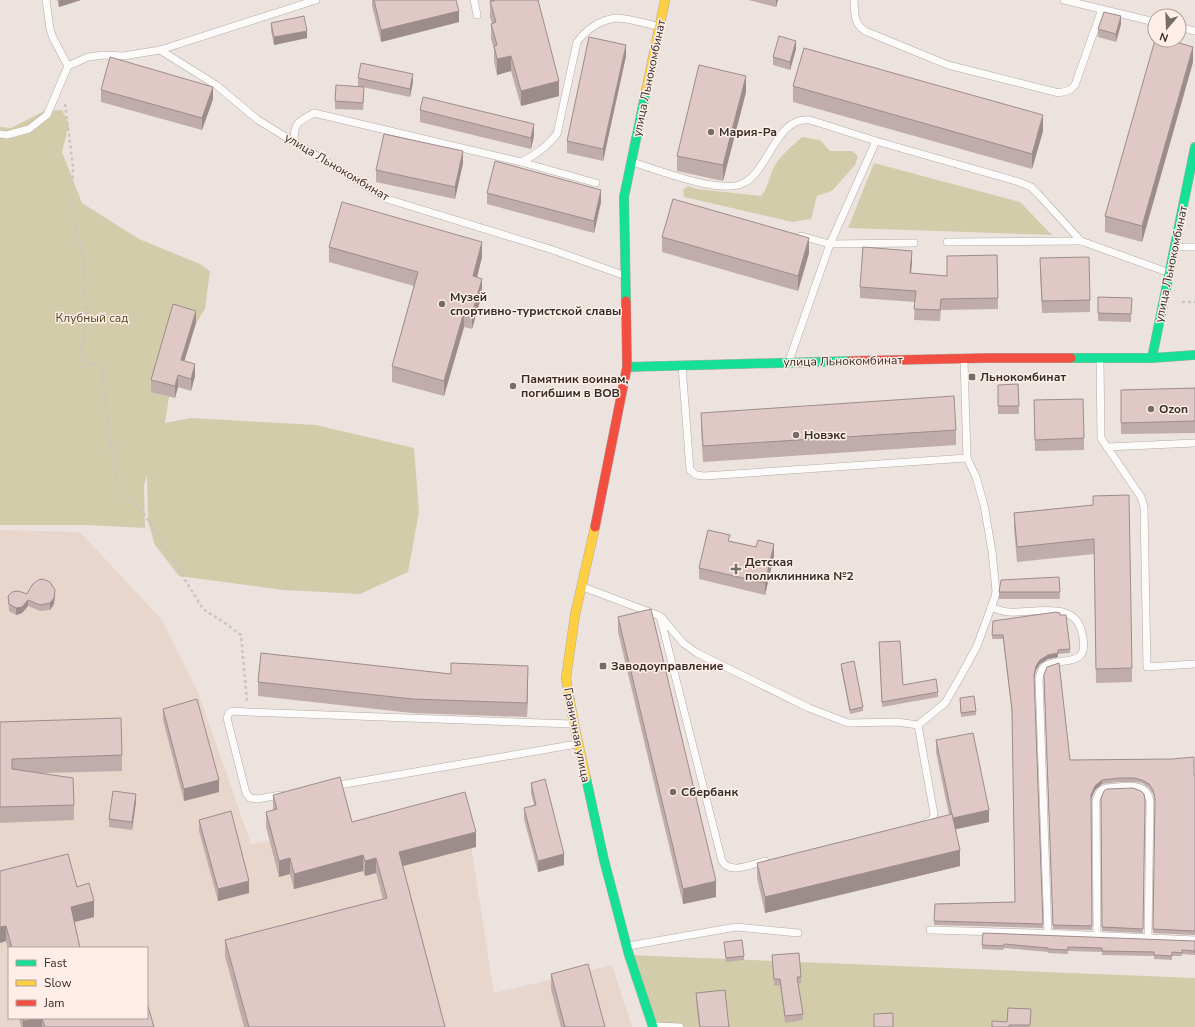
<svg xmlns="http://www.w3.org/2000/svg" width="1195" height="1027" font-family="'Nunito Sans',sans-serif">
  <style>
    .built { fill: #e8d6cd; fill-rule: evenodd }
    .green { fill: #d3ccaa }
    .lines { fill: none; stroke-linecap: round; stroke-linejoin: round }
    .lane-casing { stroke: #b2aaa6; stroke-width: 8 }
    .fast-casing { stroke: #b2aaa6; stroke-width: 10 }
    .slow-casing { stroke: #b2aaa6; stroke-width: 10 }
    .jam-casing { stroke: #b2aaa6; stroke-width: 10 }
    .path { stroke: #c9c5c3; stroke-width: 2.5; stroke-dasharray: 3 3; stroke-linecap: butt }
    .lane { stroke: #fcfbfa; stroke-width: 7 }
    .fast { stroke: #16e098; stroke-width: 9 }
    .slow { stroke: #ffcf43; stroke-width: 9 }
    .jam { stroke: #f24e42; stroke-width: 9 }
    .wall { fill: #c0acaa }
    .shaded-wall { fill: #9c8c8b }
    .building { fill: #dfc8c6; stroke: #9c8c8b }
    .poi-dot { fill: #756d69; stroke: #feeee7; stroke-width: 1.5 }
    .labels { text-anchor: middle; stroke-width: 3; stroke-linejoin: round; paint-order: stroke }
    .street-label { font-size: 12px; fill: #342d2a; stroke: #feeee7 }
    .poi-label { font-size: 12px; font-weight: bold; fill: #342d2a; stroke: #feeee7; text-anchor: start }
    .park-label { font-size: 12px; fill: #4c4921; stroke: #feeee7 }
  </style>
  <rect width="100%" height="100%" fill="#ede3de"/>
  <path class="built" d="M0,530L80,532L162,620L198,692L251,844L465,807L494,993L612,965L632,1027H0ZM9,948H147V1018H9Z"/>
  <g class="green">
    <path d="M62,110L69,124L62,152L82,203L139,239L200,264L210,271L205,309L175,358L165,423L191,418L316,425L414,448L419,512L408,572L360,594L284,590L179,576L155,545L148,522L147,475L144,485L145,528L86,525H0V127L11,128L44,111Z"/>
    <path d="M802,137L820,140L830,151H852L858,156L855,165L832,191L817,196L811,219L792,222L684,197L683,190L688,186L697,189L761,196C768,188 769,177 774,167C779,157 793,145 802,137Z"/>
    <path d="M874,163L1020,202L1052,235L848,228Z"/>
    <path d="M629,955L1195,978V1027H653Z"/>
  </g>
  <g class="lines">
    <g class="lane-casing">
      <g id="lane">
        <path d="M46,0L50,29L53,38L68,66L88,57L104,55L123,56L160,50L316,0"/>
        <path d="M474,0L477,15"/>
        <path d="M854,0C855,13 853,23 865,31L948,65L1059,93L1070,90L1075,85L1102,9"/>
        <path d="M1064,0L1155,22"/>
        <path d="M1179,27L1195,31"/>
        <path d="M160,50L216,85L258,120L387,199L550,249L623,275"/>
        <path d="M0,134L7,135L29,129L47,115L68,66"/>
        <path d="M294,142C294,123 297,122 314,113L521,162C537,154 546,147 557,134L577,42C586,30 601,19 617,18C626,18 648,24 657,26"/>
        <path d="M521,162L596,183"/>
        <path d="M632,162C658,170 714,192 739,185C769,176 774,116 810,120L876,141"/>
        <path d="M801,236L830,244L914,243"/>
        <path d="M947,242L1081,241"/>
        <path d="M1177,247H1195"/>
        <path d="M1100,360L1101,438L1141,497L1144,507L1147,667L1195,664"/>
        <path d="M789,361L830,244L876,141L1019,182L1031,187L1038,194L1081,241L1167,272"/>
        <path d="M682,366L690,470L696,475L704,476L967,458"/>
        <path d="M1107,447L1195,443"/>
        <path d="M583,587L660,616L722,861C730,875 752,864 765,861"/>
        <path d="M991,607C997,609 1002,612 1009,612C1033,614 1075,599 1082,633C1088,658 1078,660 1057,662C1053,663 1049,663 1045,666C1041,669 1040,674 1039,679L1048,934"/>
        <path d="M662,618L683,643L697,653L809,708L848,723L897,722L918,725"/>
        <path d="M333,786L577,744"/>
        <path d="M281,795L257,799L250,798L246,793L227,718L229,713L233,711L248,712L572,724"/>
        <path d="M925,823C930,821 933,820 934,814L918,725L945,703L959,679L977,646L995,597L996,591L992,551L984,505L976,477L967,458L964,359"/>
        <path d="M930,930L1065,934L1195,940"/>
        <path d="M1097,936L1096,801C1098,795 1099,790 1106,788C1123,787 1148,780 1150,803L1148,938"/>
        <path d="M628,946L736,927L798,933"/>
        <path d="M655,1026L680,1027"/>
      </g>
    </g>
    <g class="fast-casing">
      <g id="fast">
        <path d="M626,301L624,197L646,91"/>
        <path d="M1071,358H1152L1195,355"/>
        <path d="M1152,358L1195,147"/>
        <path d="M627,367L851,361"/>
        <path d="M586,778L604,860L629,955L653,1027"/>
      </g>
    </g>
    <g class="slow-casing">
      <g id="slow">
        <path d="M646,91L665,0"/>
        <path d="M586,778L574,724L566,678L575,615L595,527"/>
      </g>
    </g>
    <g class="jam-casing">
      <g id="jam">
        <path d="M851,361L987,358H1071"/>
        <path d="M595,527L627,367L626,301"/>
      </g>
    </g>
    <g class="path">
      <path d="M65,104L73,166L72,209L84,260L86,322L81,350L86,364L101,365L112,452L118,487L145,515L203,609L225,623L241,635L247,701"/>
      <path d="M1182,302H1195"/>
    </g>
    <use href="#lane" class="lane"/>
    <use href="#fast" class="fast"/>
    <use href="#slow" class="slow"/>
    <use href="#jam" class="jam"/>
  </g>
  <g class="wall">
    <path d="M57,0H81L59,7Z"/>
    <path d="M372,0H456L459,22L381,42L372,6Z"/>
    <path d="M490,0H538L559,96L521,106L511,71L497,75L494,61V49L491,39V24L492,23L490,17Z"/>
    <path d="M748,0H778L776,7Z"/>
    <path d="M271,23L307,38L274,45L271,31Z"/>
    <path d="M1121,24L1116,42L1098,37V29Z"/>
    <path d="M796,49L790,70L773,65V57Z"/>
    <path d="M626,56L603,161L567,153V141Z"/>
    <path d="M1193,62L1142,242L1105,232V216Z"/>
    <path d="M358,78L413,82L410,97L358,86Z"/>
    <path d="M793,86L1043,131L1032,169L793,102Z"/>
    <path d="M101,90L213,99L202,130L101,102Z"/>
    <path d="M746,92L723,181L677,171V156Z"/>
    <path d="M364,95L363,110L335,109V101Z"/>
    <path d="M420,110L534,136L531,149L420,122Z"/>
    <path d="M463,163L455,199L376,182V170Z"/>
    <path d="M487,193L601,202L594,233L487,204Z"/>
    <path d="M662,237L809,253L798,291L662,252Z"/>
    <path d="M329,247L482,257L477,278L482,294L472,329L464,327L444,396L392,382V366L414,286L329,262Z"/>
    <path d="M997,255L998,309L941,310L940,321L914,320L915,302L860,298V287L912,262L911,273L947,276Z"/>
    <path d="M1040,270L1090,300V312L1042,313Z"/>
    <path d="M1098,297L1132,298L1131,322L1098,321Z"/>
    <path d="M196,323L184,361L195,376L191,391L178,387L175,398L151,392V380Z"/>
    <path d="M1018,384L1019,414H998V385Z"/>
    <path d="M1195,388V433L1121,434V390Z"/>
    <path d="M1034,400L1084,438V450L1035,451Z"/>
    <path d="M701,413L956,430V445L703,462L701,428Z"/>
    <path d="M1093,505L1132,668V682L1096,683L1094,554L1017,562L1014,528V513Z"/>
    <path d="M730,541L756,547L774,556L765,595L699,579V568Z"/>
    <path d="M1059,577L1060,599H999V592Z"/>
    <path d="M27,594L55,596L54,604L50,610L40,611L28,606L22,613L16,615L9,611L8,596Z"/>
    <path d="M1060,615L1070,649V653L1058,654V657L1048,659L1040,664L1036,670L1034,679L1043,928L934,925L935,904L1015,902L1012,714L1003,639H992L993,621Z"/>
    <path d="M618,617L716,897L683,904L618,632Z"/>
    <path d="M879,647L903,685L938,692V697L882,707Z"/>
    <path d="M841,664L863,707V711L850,714L841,668Z"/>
    <path d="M451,674L528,680L527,717L412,713L258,696V682Z"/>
    <path d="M1044,679L1070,760L1195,775V935L1153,933L1155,802L1153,794L1149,788L1142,783L1134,782H1119L1102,784L1095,790L1091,799L1092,930L1053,929Z"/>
    <path d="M960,698L976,711V715L961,717Z"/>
    <path d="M163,709L219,792L184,801L163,720Z"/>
    <path d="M0,722L122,755V771L42,773L74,805V820L0,823Z"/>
    <path d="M936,740L989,822L956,829L960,866L765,913L757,878V863L949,815L936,752Z"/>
    <path d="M531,783L564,865L538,872L524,819V808L534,805L531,793Z"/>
    <path d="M1144,794L1143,933L1102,931L1101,798Z"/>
    <path d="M273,795L352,822L476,847L403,866L445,1027H244L225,956V940L383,899L376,873L365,876L363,871L294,889L290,874L279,877L266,827V812L273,810Z"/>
    <path d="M136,802L132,830L109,827V819Z"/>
    <path d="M199,820L249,893L218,901L199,831Z"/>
    <path d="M0,871L77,887L94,917L74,922L80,948H9V953L6,941L0,943Z"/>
    <path d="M1195,941V957V955L1182,954V956H1172V960L1154,959V956L1102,955V952L1068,951V954L1048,953V952L1004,948L1003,950L982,949V945Z"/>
    <path d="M724,942L744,956V960L726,962Z"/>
    <path d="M772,955L801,977V983L798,984L803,1014V1020L785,1023L780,985L774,986L772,962Z"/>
    <path d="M551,974L605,1027H561L551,989Z"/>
    <path d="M696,993L729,1027H699L696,1001Z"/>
    <path d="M1031,1009L1030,1027H992L1007,1022Z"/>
    <path d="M19,1018H147L154,1027H21Z"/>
  </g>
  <g class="shaded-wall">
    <path d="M59,0H81L59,7Z"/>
    <path d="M776,0H778L776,7Z"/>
    <path d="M459,11V22L381,42V30Z"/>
    <path d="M1121,16V24L1116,42V34Z"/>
    <path d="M307,31V38L274,45V37Z"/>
    <path d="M796,41V49L790,70V62Z"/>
    <path d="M626,45V56L603,161V149Z"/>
    <path d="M1193,47V62L1142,242V226Z"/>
    <path d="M511,56V71L497,75V59Z"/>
    <path d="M413,74V82L410,97V89Z"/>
    <path d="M746,76V92L723,181V165Z"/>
    <path d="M559,81V96L521,106V91Z"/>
    <path d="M213,87V99L202,130V118Z"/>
    <path d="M1043,115V131L1032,169V154Z"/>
    <path d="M534,124V136L531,149V138Z"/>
    <path d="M463,151V163L455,199V187Z"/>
    <path d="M601,190V202L594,233V221Z"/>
    <path d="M809,238V253L798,291V276Z"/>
    <path d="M482,242V257L473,292V276Z"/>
    <path d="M912,251V262L910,284V273Z"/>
    <path d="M482,279V294L472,329V314Z"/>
    <path d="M196,311V323L181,372V360Z"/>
    <path d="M464,312V327L444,396V381Z"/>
    <path d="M195,364V376L191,391V379Z"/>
    <path d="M178,375V387L175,398V386Z"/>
    <path d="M774,544V556L765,595V583Z"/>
    <path d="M55,590L54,604L50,610V603Z"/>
    <path d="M28,600V606L22,613L16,615V608Z"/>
    <path d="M1058,653V657L1048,659L1040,664L1036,670L1034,679V675L1036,666L1040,660L1048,655Z"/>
    <path d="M528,666V680L527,717V703Z"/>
    <path d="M219,780V792L184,801V789Z"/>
    <path d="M1102,780V784L1095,790L1091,799V795L1095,786Z"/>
    <path d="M136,794V802L132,830V822Z"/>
    <path d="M989,810V822L952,830V818Z"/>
    <path d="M476,832V847L399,867V852Z"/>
    <path d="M960,850V866L765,913V897Z"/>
    <path d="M564,854V865L538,872V861Z"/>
    <path d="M363,855V871L294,889V874Z"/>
    <path d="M290,858V874L279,877V861Z"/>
    <path d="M376,858V873L365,876V861Z"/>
    <path d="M249,881V893L218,901V889Z"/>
    <path d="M716,881V897L683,904V889Z"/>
    <path d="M94,901V917L71,923V907Z"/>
    <path d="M6,926V941L0,943V927Z"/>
    <path d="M40,1018H42V1027H23V1021Z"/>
  </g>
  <g class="building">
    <path d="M374,0H456L459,11L381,30Z"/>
    <path d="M494,0H538L559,81L521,91L511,56L497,59L494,46L497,45L491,24L496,22L490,1H494Z"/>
    <path d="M1104,12L1121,16L1116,34L1098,29Z"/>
    <path d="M304,16L307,31L274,37L271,23Z"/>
    <path d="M779,36L796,41L790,62L773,57Z"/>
    <path d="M589,37L626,45L603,149L567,141Z"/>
    <path d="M1155,40H1169L1193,47L1142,226L1105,216Z"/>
    <path d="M804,48L1043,115L1032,154L793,86Z"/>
    <path d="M110,57L213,87L202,118L101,90Z"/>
    <path d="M361,63L413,74L410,89L358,78Z"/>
    <path d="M699,65L746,76L723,165L677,156Z"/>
    <path d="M336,85L364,87L363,103L335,101Z"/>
    <path d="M423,97L534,124L531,138L420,110Z"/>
    <path d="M384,134L463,151L455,187L376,170Z"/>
    <path d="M495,161L601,190L594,221L487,193Z"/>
    <path d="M673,199L809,238L798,276L662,237Z"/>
    <path d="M342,202L482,242L473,276L482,279L472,314L464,312L444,381L392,366L418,272L329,247Z"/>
    <path d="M863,247L912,251L910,273L947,276V256L997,255L998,298L941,299L940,310L914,309L916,291L860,287Z"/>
    <path d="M1089,257L1090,300L1042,301L1040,258Z"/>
    <path d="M1098,297L1132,298L1131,314L1098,313Z"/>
    <path d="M173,304L196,311L181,360L195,364L191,379L178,375L175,386L151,380Z"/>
    <path d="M1018,384L1019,406H998V385Z"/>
    <path d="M1195,388V421L1121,423V390Z"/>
    <path d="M954,396L956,430L703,446L701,413Z"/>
    <path d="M1083,399L1084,438L1035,440L1034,400Z"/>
    <path d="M1129,495L1132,668L1096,669L1094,539L1017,547L1014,513L1093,505V496Z"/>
    <path d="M708,530L730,535L728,541L756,547L758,540L774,544L765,583L699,568Z"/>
    <path d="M1059,577L1060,592H999L1001,580Z"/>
    <path d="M43,579L50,582L55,590L54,598L50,603L40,605L28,600L22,607L16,608L9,604L8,596L12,592L18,591L27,594L32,585L38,580Z"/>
    <path d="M651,609L716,881L683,889L618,617Z"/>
    <path d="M1056,612L1060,613V615H1066L1070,649L1058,650V653L1048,655L1040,660L1036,666L1034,675L1043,924L934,921L935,904L1015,902L1012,710L1003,635H992L993,621Z"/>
    <path d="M900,641L903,685L936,679L938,692L882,702L879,642Z"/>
    <path d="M261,653L451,674V663L528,666L527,703L412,699L258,682Z"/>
    <path d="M854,661L863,707L850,710L841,664Z"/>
    <path d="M1059,663L1070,760L1172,759L1194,757V775H1195V931L1153,929L1155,798L1153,790L1149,784L1142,780L1134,778H1119L1102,780L1095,786L1091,795L1092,926L1053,925L1044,675L1047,667Z"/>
    <path d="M974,696L976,711L961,713L960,698Z"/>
    <path d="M197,699L219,780L184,789L163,709Z"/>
    <path d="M121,718L122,755L12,759V769L73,778L74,805L0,807V722Z"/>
    <path d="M973,733L989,810L953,818L952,814V815L936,740Z"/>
    <path d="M340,777L352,822L465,792L476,832L399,852L445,1027H249L225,940L387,898L376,858L365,861L363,855L294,874L290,858L279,861L266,812L277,809L273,795Z"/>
    <path d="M545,779L564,854L538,861L524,808L536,805L531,783Z"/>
    <path d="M1133,788L1141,791L1144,794L1145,800L1143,929L1102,927L1101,798L1104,791L1107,789Z"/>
    <path d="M113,791L136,794L132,822L109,819Z"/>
    <path d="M231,811L249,881L218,889L199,820Z"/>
    <path d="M952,814L960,850L765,897L757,863Z"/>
    <path d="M68,854L77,887L89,883L94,901L71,907L80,948H12L6,926L0,927V871Z"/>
    <path d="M983,933L1195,941V953V951L1182,950V953L1172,952V956L1154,955V952L1102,951V948L1068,947V950L1048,949V948L1004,944L1003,946L982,945Z"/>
    <path d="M742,940L744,956L726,958L724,942Z"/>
    <path d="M799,953L801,977H797L803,1014L785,1016L780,979H774L772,955Z"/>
    <path d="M588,964L605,1027H564H565L551,974Z"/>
    <path d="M725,990L728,1019L729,1027H700L696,993Z"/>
    <path d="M147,1003L154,1027H45L42,1018H147Z"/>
    <path d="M1008,1008L1031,1009L1030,1025H1009V1027H992V1021L1007,1022Z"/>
    <path d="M893,1013V1027H874V1014Z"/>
    <path d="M23,1018H40L23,1021Z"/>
  </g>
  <g class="poi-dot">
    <circle cx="711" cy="132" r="4"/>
    <circle cx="442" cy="304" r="4"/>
    <rect x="968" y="373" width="8" height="8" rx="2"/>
    <circle cx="513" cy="386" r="4"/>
    <circle cx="1151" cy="409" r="4"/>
    <circle cx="796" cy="435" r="4"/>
    <path d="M734 563h4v4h4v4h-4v4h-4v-4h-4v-4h4z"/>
    <rect x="599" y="662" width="8" height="8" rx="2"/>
    <circle cx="673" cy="792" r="4"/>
  </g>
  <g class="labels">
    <g class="street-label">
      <text transform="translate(649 78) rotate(-78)" y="4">улица Льнокомбинат</text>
      <text transform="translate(337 167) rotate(31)" y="4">улица Льнокомбинат</text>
      <text transform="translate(1171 264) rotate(-78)" y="4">улица Льнокомбинат</text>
      <text transform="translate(843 361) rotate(-1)" y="4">улица Льнокомбинат</text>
      <text transform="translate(577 735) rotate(79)" y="4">Граничная улица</text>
    </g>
    <g class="poi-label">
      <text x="719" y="136">Мария-Ра</text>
      <text x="450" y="301">Музей<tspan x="450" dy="14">спортивно-туристской славы</tspan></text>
      <text x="980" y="381">Льнокомбинат</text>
      <text x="521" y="383">Памятник воинам,<tspan x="521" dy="14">погибшим в ВОВ</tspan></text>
      <text x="1159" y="413">Ozon</text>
      <text x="804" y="439">Новэкс</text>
      <text x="745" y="566">Детская<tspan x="745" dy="14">поликлинника №2</tspan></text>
      <text x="611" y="670">Заводоуправление</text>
      <text x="681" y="796">Сбербанк</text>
    </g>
    <g class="park-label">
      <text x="92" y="322">Клубный сад</text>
    </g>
  </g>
  <rect x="8" y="947" width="140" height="72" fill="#feeee7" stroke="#ada19b"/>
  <rect x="16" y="960" width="20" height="6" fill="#16e098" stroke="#ada19b"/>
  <text x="44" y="967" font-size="12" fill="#342d2a">Fast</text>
  <rect x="16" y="980" width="20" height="6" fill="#ffcf43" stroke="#ada19b"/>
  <text x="44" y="987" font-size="12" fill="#342d2a">Slow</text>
  <rect x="16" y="1000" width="20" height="6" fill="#f24e42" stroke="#ada19b"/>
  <text x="44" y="1007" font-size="12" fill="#342d2a">Jam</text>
  <g transform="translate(1167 28) rotate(199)"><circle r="19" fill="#feeee7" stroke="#ada19b"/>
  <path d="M0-3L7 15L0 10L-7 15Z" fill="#756d69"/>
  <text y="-6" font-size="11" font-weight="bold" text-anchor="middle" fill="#342d2a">N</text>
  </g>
</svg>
